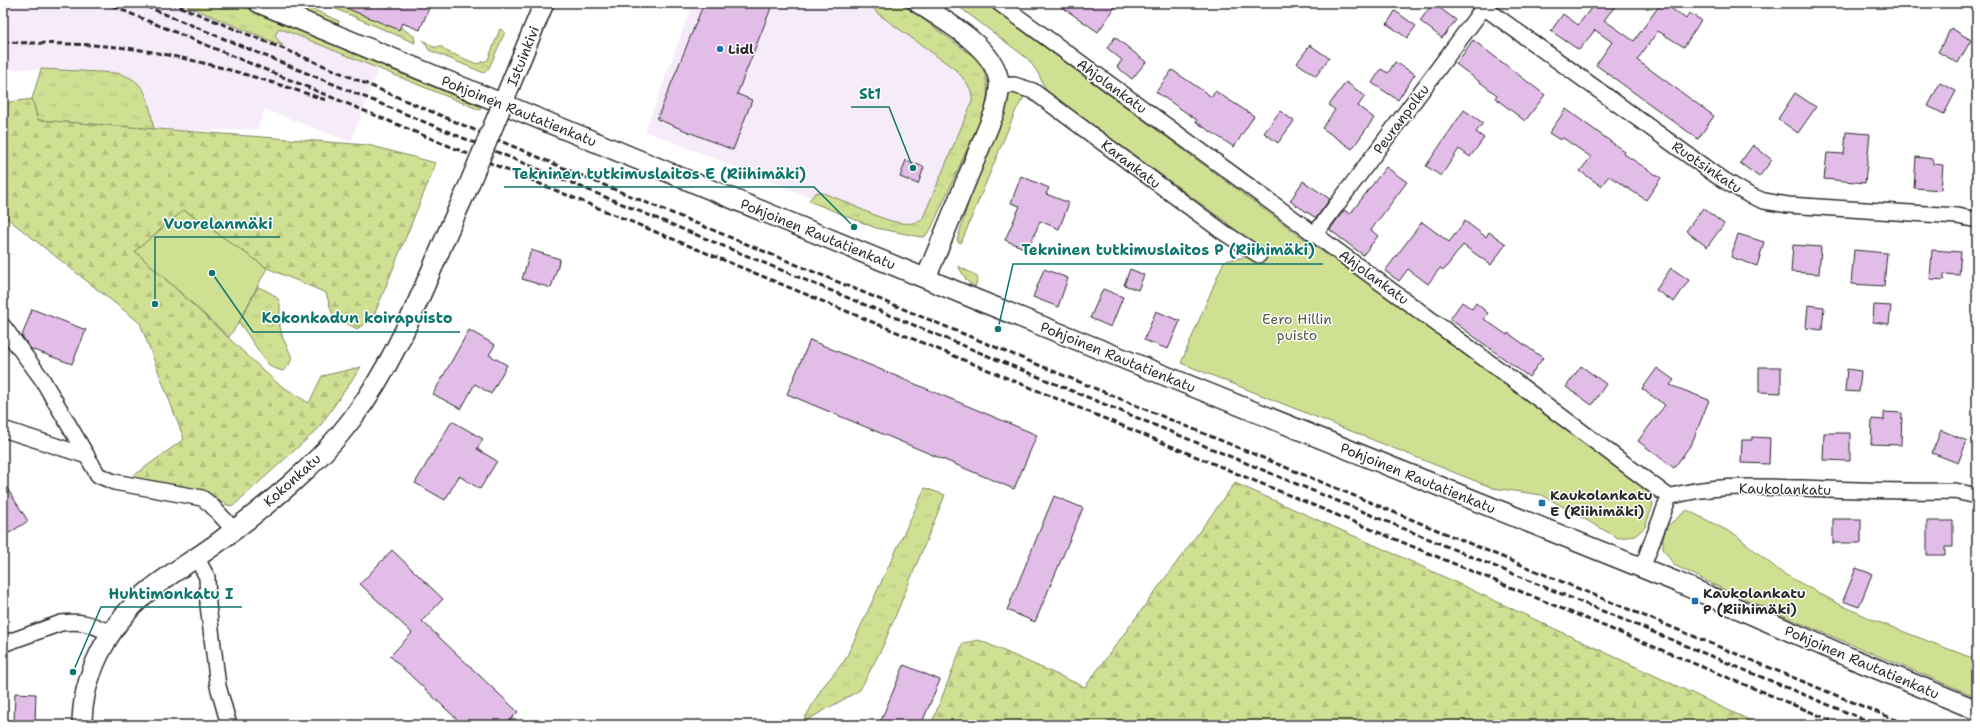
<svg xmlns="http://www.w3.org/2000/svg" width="1980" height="728" font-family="'Shantell Sans',sans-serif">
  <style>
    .built { fill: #f6ebf8 }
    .grass { fill: url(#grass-tufts); stroke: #7e865f }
    .forest { fill: url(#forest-firs); stroke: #7e865f }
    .park { fill: #d0e093; stroke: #7e865f }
    .building { fill: #e1bde8; stroke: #2b2b2b }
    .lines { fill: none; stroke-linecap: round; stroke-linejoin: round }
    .minor-casing { stroke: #2b2b2b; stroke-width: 18 }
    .tertiary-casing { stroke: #2b2b2b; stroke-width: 22 }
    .minor { stroke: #fff; stroke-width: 15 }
    .tertiary { stroke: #fff; stroke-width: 19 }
    .rail { stroke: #2b2b2b; stroke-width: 3; stroke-dasharray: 6 3; stroke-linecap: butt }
    .tertiary-bridge-casing { stroke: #2b2b2b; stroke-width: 22; stroke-linecap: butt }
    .tertiary-bridge { stroke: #fff; stroke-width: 19 }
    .poi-dot { fill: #1f6fb2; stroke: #fff; stroke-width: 1.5 }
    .labels { text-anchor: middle; stroke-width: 3; stroke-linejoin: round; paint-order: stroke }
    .poi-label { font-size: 14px; font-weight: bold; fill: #2b2b2b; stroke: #fff; text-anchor: start }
    .street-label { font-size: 14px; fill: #2b2b2b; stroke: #fff }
    .park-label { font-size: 14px; fill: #545845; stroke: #fff }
    .leader { fill: none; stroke: #0f766e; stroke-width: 1.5 }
    .callout-dot { fill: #0f766e; stroke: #fff; stroke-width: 1.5 }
    .callout-label { font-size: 15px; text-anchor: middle; font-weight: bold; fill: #0f766e; stroke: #fff; stroke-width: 3; stroke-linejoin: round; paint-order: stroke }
  </style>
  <defs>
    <pattern id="grass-tufts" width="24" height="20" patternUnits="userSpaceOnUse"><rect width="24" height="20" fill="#d0e093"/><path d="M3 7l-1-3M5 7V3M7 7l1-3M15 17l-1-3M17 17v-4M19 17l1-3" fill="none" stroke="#b3c07f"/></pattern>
    <pattern id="forest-firs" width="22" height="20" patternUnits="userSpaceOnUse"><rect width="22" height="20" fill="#d0e093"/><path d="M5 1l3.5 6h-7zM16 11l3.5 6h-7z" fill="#b3c07f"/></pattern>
  </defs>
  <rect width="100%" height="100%" fill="#fff"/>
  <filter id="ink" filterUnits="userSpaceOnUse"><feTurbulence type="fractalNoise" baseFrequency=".025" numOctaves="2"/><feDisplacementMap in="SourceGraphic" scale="8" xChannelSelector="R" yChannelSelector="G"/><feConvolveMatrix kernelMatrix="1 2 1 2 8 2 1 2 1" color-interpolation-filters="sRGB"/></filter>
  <g filter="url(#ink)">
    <g class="built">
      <path d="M3,3H219L378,69L351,142L264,109L258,129L180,131L154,129L146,92L41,69H3Z"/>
      <path d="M693,3H901L978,61L989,96L925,239L893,230L645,131Z"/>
    </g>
    <g class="grass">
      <path d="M180,3H235L481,107L480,110L279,28L275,36L283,46Z"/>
      <path d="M284,3H299L339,21L338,26Z"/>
      <path d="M322,3H334L400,27L414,36L415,43Z"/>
      <path d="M870,3H901L977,59C989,73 989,96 984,112L931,229L925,236L921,237L876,228L809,201L814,194L818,192C845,197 897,235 922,220L972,102C974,89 964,79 956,70L877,13Z"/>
      <path d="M500,29L505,32L489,68L484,73L429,50L423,40L433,47H442L446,51L477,64L488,60Z"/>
      <path d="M41,69L117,73C149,81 148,101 154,129L38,120L32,99Z"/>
      <path d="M958,266L975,275L978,278L975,287L967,281Z"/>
      <path d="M258,287C292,301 275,304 281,332C283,341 289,349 292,358L289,365L283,371L273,368L267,363L239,322Z"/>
      <path d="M925,488L945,495L883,646L860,690L802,723L822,688L845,660Z"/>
    </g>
    <g class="forest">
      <path d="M32,99L38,120L368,145L436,163L373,318L357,329L333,316L326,293L267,268L184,210L135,251L277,383L309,403L322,376L361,367L318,429L233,506L227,505L208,494L129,479L184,439L140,323L3,215V103Z"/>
      <path d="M1235,483L1408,560L1760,725H931L963,643L979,640L1085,687Z"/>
    </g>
    <g class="park">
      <path d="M954,3H985L1296,233L1582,433L1645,482L1651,495L1653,505L1645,527L1635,536L1618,538L1542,495L1493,488L1181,363L1224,261L1245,257L1262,259L1266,255L1226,222L1046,91L1038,73L1028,59Z"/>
      <path d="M1016,91H1028L1016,110L961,243L957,241L974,183L1008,96Z"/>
      <path d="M184,210L267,268L239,322L229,337L135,251Z"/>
      <path d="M1687,510L1736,535L1782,573L1839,604L1876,621L1977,660V697L1798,622L1727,591L1674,565L1663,549V539L1666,527Z"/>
    </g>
    <g class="building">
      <path d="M334,3H431L420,30L402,23L399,30Z"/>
      <path d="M704,3H773L737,94L752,100L733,150L657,119Z"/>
      <path d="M1056,3H1118L1098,32Z"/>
      <path d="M1433,3L1456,20L1442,38L1420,21Z"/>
      <path d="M1595,3H1618L1604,20L1634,41L1661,3H1664L1686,19L1689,13L1701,20L1684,47L1658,31L1637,60L1714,116L1698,139L1596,65L1612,42L1595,30L1579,50L1551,31L1563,14L1578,25Z"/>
      <path d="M1395,11L1416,26L1407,38L1387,24Z"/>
      <path d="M1951,28L1971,40L1958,63L1938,52Z"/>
      <path d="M1115,37L1146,62L1132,79L1117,67L1122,60L1107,48Z"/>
      <path d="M1473,40L1545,95L1525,121L1495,98L1497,95L1456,64Z"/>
      <path d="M1310,45L1329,58L1316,76L1297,63Z"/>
      <path d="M1395,62L1415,74L1398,100L1372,83L1381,69L1388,73Z"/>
      <path d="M1172,70L1212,97L1215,91L1254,116L1234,147L1196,122L1197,120L1156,92Z"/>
      <path d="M1346,82L1365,96L1358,106L1374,118L1352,149L1322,128L1335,110L1329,105Z"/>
      <path d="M1940,83L1956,91L1944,114L1928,106Z"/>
      <path d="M1795,93L1816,107L1798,133L1778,119Z"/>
      <path d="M1566,109L1625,152L1624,154L1661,178L1646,200L1609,176L1601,186L1580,171L1591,157L1563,138L1560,140L1549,133Z"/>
      <path d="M1464,110L1483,123L1476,132L1484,138L1470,157L1459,149L1441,176L1426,166Z"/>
      <path d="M1280,111L1294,121L1278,143L1264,133Z"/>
      <path d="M1846,132L1870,134L1865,183L1824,179L1827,153L1844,154Z"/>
      <path d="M1753,145L1772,160L1759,177L1740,163Z"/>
      <path d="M1916,157L1933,159V164L1943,165L1941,190L1914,188Z"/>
      <path d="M906,160L924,167L918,184L900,177Z"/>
      <path d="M1386,167L1407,182L1371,230L1378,236L1363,255L1330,230L1331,228L1344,210L1350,214Z"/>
      <path d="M1021,176L1049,188L1046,194L1069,203L1059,229L1040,221L1028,250L1005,240L1020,206L1011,203Z"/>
      <path d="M1303,181L1330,199L1316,218L1290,201Z"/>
      <path d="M1703,208L1724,224L1707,247L1686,231Z"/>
      <path d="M1465,221L1486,237L1489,232L1506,244L1491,265L1463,245L1444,270L1440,268L1428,284L1408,269L1399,281L1385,271L1422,222L1449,242Z"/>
      <path d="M1738,234L1764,242L1757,266L1731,257Z"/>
      <path d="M1793,245L1821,247L1819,274L1791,272Z"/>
      <path d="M531,250L560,259L551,288L522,279Z"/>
      <path d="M1854,250L1887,253L1884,286L1851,284Z"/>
      <path d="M1932,250L1961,252L1959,275L1944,274V280L1930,279Z"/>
      <path d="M1671,268L1689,280L1674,302L1656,290Z"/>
      <path d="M1044,269L1068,278L1058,307L1033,297Z"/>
      <path d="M1130,269L1144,275L1138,290L1124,285Z"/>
      <path d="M1103,289L1123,297L1111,327L1090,318Z"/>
      <path d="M1462,302L1472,309L1476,303L1488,313L1484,319L1507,335L1508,333L1543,358L1529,377L1450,319Z"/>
      <path d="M1808,305L1824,307L1822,330L1806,328Z"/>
      <path d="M1874,305L1891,306L1889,324L1873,322Z"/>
      <path d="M32,309L86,330L72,364L31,349L22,336Z"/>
      <path d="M1156,311L1180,321L1168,349L1144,340Z"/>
      <path d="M469,330L495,345L489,355L507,365L491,394L475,384L461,409L433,394Z"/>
      <path d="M810,340L1037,435L1014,489L787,394Z"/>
      <path d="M1581,366L1606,384L1592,405L1566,387Z"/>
      <path d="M1759,367H1781V393L1759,392Z"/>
      <path d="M1657,368L1674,380L1670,385L1709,400L1692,443L1674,468L1638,441L1665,405L1642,389Z"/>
      <path d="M1847,369L1861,371L1859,392L1845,391Z"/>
      <path d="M1884,412L1902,413L1901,445L1871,444L1872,419L1884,420Z"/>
      <path d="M452,421L483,439L477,449L497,461L480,489L459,476L445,500L415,483Z"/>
      <path d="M1941,430L1967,441L1958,463L1932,453Z"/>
      <path d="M1824,433H1850V461L1823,460Z"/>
      <path d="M1752,437L1770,438L1769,464L1741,463L1742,440H1752Z"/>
      <path d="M3,482L28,521L3,537Z"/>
      <path d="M1054,496L1083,508L1035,622L1007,610Z"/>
      <rect x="1833" y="519" width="28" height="24"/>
      <path d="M1927,521H1953V547H1945V555H1927Z"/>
      <path d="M392,550L443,599L422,621L518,712L505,725H463L390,656L412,633L360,584Z"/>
      <path d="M1856,568L1872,574L1859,607L1843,601Z"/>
      <path d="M904,665L940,680L921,725H879Z"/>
      <path d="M15,693L36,694L35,722L14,721Z"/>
    </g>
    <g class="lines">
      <g class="minor-casing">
        <g id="minor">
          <path d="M999,3L1493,365L1669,497"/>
          <path d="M1478,3L1717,176L1749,195L1764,201L1788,205L1957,216L1977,220"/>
          <path d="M999,86L1014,85L1033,91L1223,232L1259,255"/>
          <path d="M1315,234L1487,3"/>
          <path d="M3,326L42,379L98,475L114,482L202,498L211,505L234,530"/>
          <path d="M3,429L87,456"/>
          <path d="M196,557L207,577L208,605L218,686L229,725"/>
          <path d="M1642,568L1669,497C1712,484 1758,487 1802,488C1853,490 1904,492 1955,491L1977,496"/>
          <path d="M3,644L61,623C83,620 92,625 111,633"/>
        </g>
      </g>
      <g class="tertiary-casing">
        <g id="tertiary">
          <path d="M259,3L975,299L1677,582L1853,659L1977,710"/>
          <path d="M918,3C943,20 991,46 998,77C1001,88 998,100 995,111L926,278"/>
          <path d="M504,100L544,3"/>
          <path d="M82,725C82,677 107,628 143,596C166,575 195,560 220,541C267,505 316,467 352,419C404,351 429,269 466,192"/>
        </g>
      </g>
      <use href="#minor" class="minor"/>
      <use href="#tertiary" class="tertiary"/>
      <g class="rail">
        <path d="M105,3L1842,725"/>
        <path d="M138,3L1877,725"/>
        <path d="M171,3L301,56L599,183L1908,725"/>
        <path d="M3,42C47,44 91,43 134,49C200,59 263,79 326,100"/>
      </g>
      <g class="tertiary-bridge-casing">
        <path id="tertiary-bridge" d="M466,192L504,100"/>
      </g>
      <use href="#tertiary-bridge" class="tertiary-bridge"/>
    </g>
  </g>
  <g class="poi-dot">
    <circle cx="720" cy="49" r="4"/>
    <rect x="1538" y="499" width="8" height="8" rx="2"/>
    <rect x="1691" y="597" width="8" height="8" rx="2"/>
  </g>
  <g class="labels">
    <g class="poi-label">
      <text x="728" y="54">Lidl</text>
      <text x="1550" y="500">Kaukolankatu<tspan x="1550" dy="16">E (Riihimäki)</tspan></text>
      <text x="1703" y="598">Kaukolankatu<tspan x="1703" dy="16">P (Riihimäki)</tspan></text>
    </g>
    <g class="street-label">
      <text transform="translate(523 56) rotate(-68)" y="5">Istuinkivi</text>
      <text transform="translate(1112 86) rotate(36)" y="5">Ahjolankatu</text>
      <text transform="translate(519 111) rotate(22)" y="5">Pohjoinen Rautatienkatu</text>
      <text transform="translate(1401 119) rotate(-53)" y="5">Peuranpolku</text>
      <text transform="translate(1131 164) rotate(37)" y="5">Karankatu</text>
      <text transform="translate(1707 167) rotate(34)" y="5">Ruotsinkatu</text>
      <text transform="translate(818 234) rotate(22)" y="5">Pohjoinen Rautatienkatu</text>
      <text transform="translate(1374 277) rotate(36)" y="5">Ahjolankatu</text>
      <text transform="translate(1118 357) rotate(22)" y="5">Pohjoinen Rautatienkatu</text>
      <text transform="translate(1418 478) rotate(22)" y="5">Pohjoinen Rautatienkatu</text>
      <text transform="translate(292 480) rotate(-42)" y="5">Kokonkatu</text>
      <text transform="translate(1785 489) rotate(1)" y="5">Kaukolankatu</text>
      <text transform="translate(1862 662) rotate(23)" y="5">Pohjoinen Rautatienkatu</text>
    </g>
    <g class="park-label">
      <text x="1297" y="324">Eero Hillin<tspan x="1297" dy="16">puisto</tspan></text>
    </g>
  </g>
  <path class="leader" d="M913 168L889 107H851M854 227L814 187H504M155 304L155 237H280M998 329L1013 264H1323M212 273L253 332H460M73 672L101 607H242"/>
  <g class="callout-dot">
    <circle cx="913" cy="168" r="4"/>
    <circle cx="854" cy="227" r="4"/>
    <circle cx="155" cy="304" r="4"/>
    <circle cx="998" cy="329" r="4"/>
    <circle cx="212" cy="273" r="4"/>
    <circle cx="73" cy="672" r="4"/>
  </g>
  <g class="callout-label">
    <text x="870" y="99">St1</text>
    <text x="659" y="179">Tekninen tutkimuslaitos E (Riihimäki)</text>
    <text x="218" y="229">Vuorelanmäki</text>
    <text x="1168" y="255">Tekninen tutkimuslaitos P (Riihimäki)</text>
    <text x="357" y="323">Kokonkadun koirapuisto</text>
    <text x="171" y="599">Huhtimonkatu I</text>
  </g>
  <rect width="1980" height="728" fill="none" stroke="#fff" stroke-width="16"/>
  <rect x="8" y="8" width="1964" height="712" fill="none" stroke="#2b2b2b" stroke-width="1.5" filter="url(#ink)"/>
</svg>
